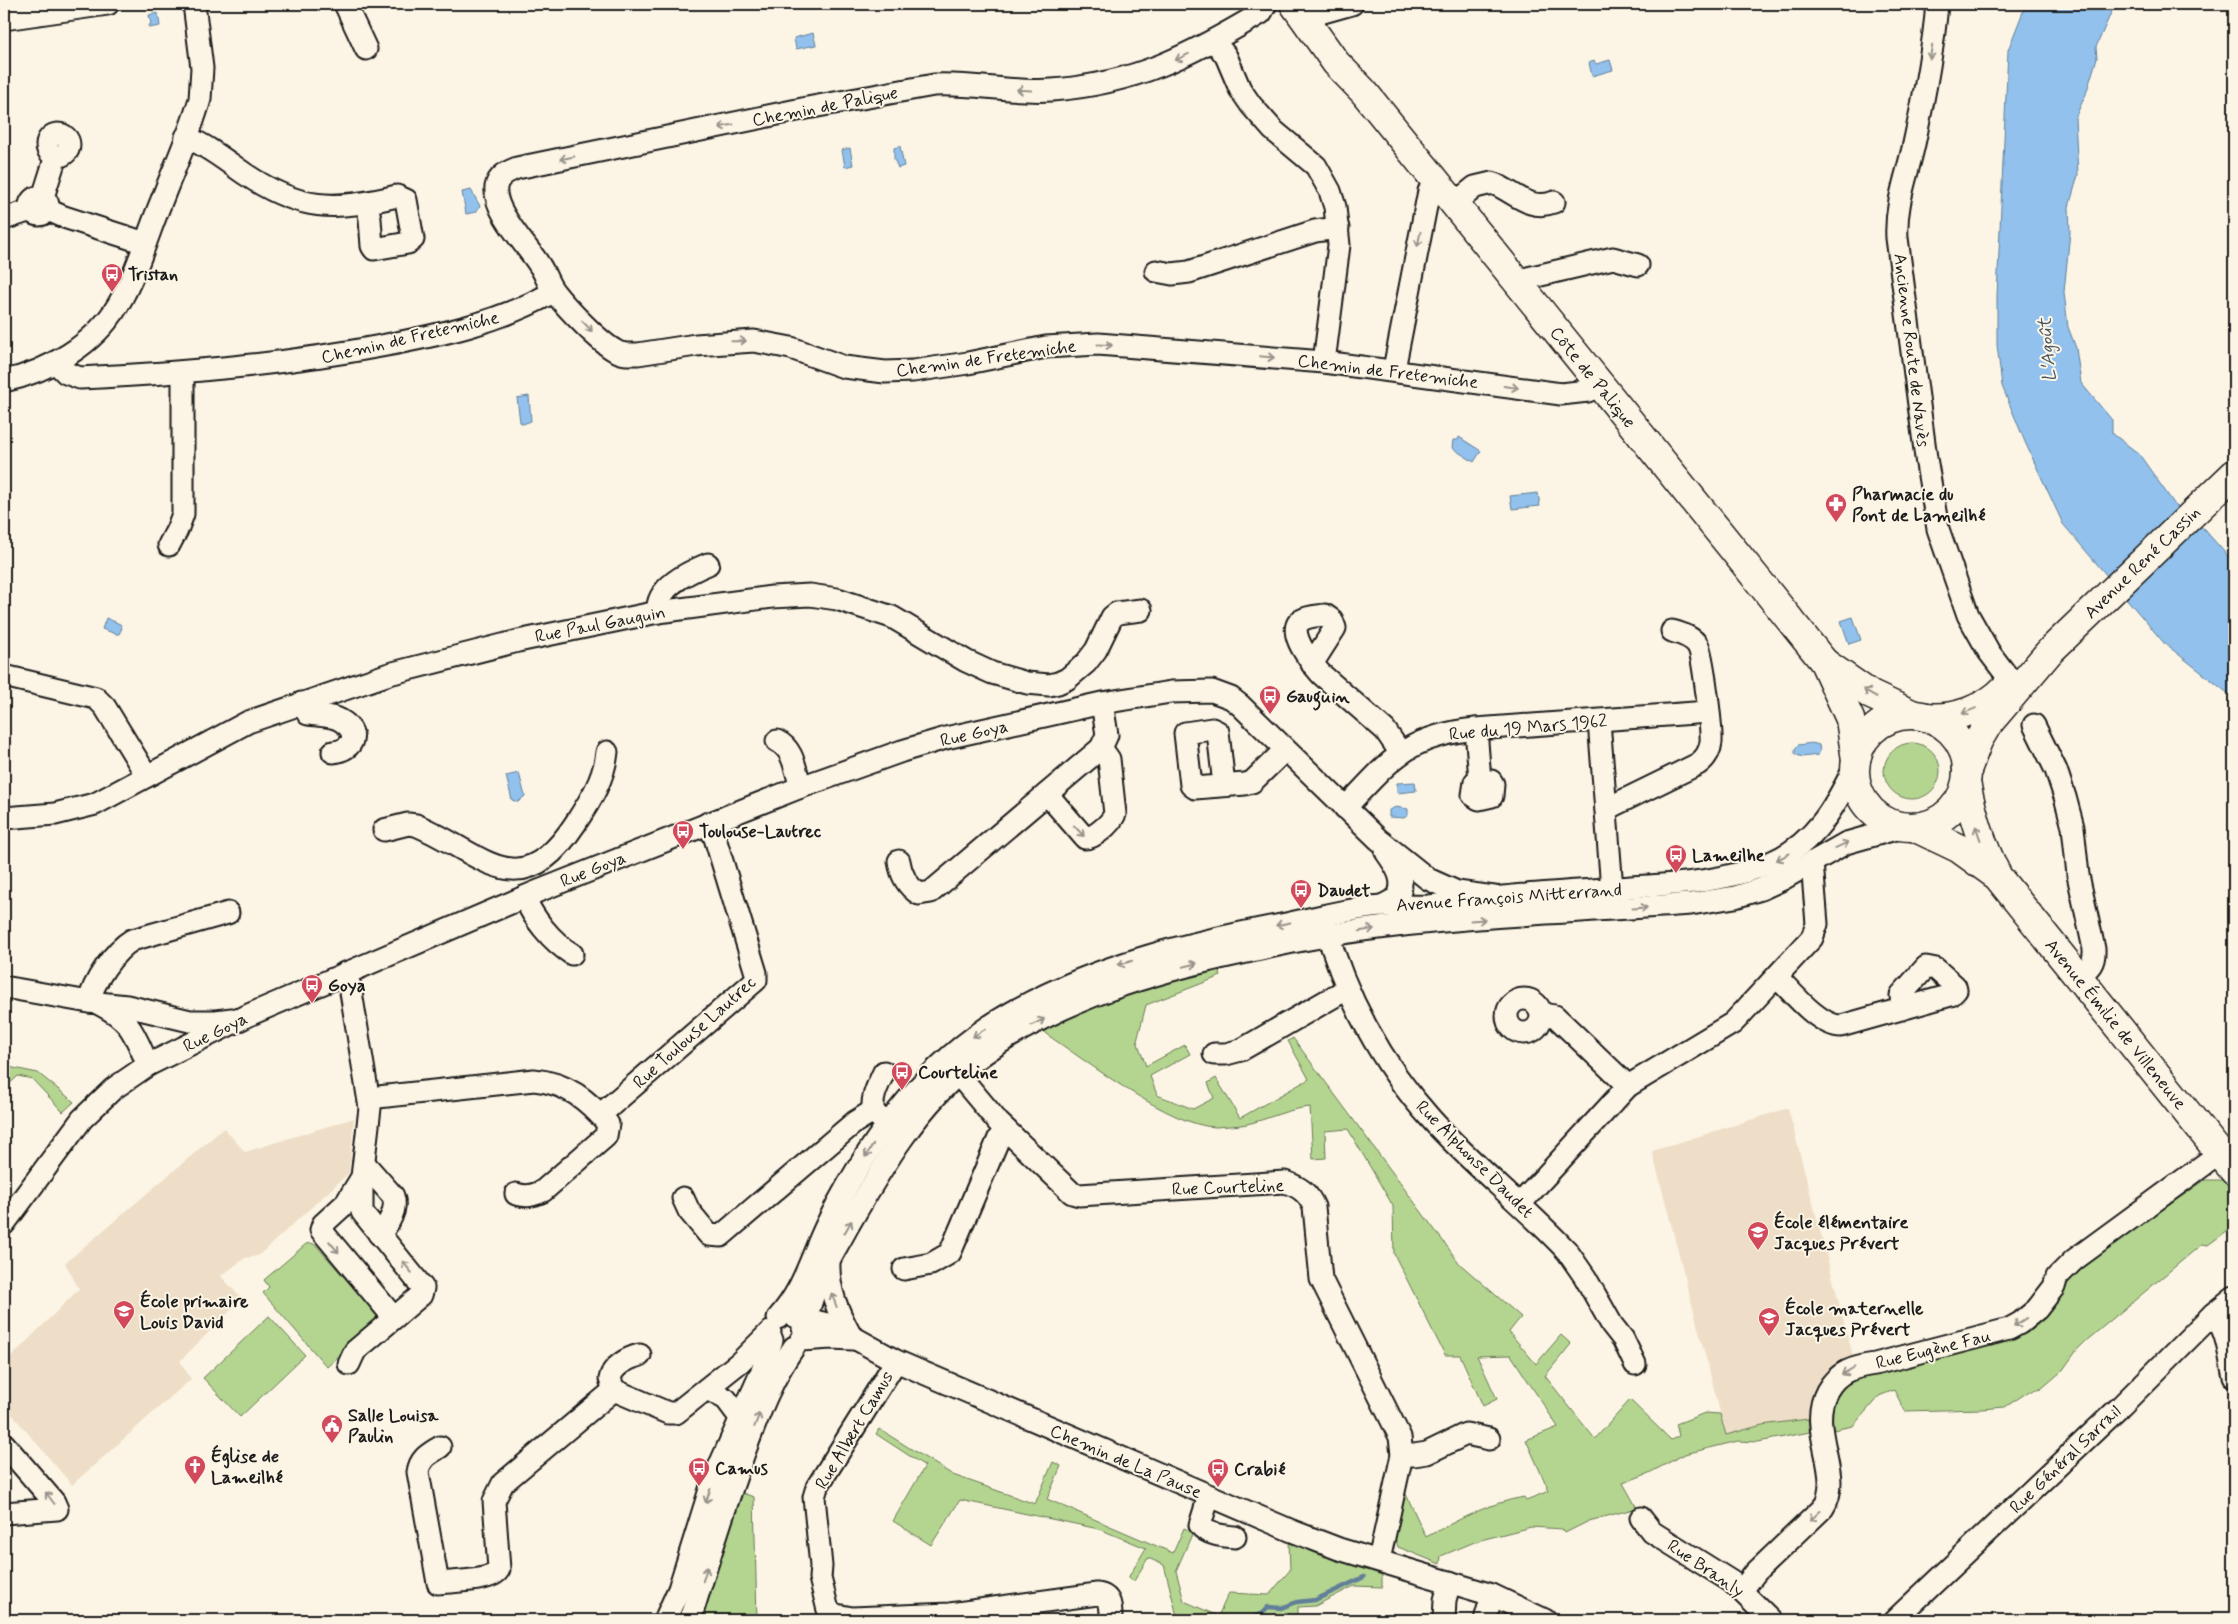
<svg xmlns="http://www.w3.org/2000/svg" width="2238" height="1624" font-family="Mynerve,sans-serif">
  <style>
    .built { fill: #eedec7 }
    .green { fill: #b4d58f; stroke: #687856 }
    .water { fill: #91c1ec; stroke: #627f99 }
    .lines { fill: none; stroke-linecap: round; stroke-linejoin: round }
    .stream { stroke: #627f99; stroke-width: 4.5 }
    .minor-casing { stroke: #1c1c1c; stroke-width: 25 }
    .major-casing { stroke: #1c1c1c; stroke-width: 31 }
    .minor { stroke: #fcf5e5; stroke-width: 21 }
    .major { stroke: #fcf5e5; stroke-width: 28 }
    .oneway { stroke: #97938b }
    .labels { text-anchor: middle; stroke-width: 4; stroke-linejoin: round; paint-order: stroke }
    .street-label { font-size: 18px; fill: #1c1c1c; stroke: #fcf5e5 }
    .poi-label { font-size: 18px; font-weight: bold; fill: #1c1c1c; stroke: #fcf5e5; text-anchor: start }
    .water-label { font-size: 19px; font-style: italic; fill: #455665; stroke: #fcf5e5 }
  </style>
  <rect width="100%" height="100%" fill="#fcf5e5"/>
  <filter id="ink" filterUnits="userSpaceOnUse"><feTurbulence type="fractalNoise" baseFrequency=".02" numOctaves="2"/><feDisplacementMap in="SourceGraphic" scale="10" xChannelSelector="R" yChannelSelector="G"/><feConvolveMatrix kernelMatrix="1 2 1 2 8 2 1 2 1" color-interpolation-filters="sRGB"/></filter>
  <g filter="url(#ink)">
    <g class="built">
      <path d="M1788,1108L1853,1356L1838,1363L1823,1378L1815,1392L1808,1419L1762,1425L1726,1435L1652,1151Z"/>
      <path d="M354,1118L349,1173L258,1256L245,1258L221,1276L242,1299L180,1361L191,1379L72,1485L4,1405V1364L79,1289L65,1263L224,1128L245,1152Z"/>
    </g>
    <g class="green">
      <circle cx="1912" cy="771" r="28"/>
      <path d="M1218,967L1221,976L1146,1005L1137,1041L1146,1066L1185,1045L1190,1054L1150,1076L1157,1095L1193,1109L1214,1098L1208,1083L1216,1078L1240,1118L1309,1079L1288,1041L1293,1038L1460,1264L1521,1317L1509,1332L1536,1364L1561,1335L1571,1344L1545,1376L1595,1439L1630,1400L1671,1440L1679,1436L1676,1424L1705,1413L1720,1414L1726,1435L1762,1425L1808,1419L1810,1432L1758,1442L1738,1441L1685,1454L1649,1473L1623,1483L1637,1508L1589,1521L1565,1533L1562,1529L1531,1527L1477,1541L1441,1556L1440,1564L1398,1547L1395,1538L1405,1492L1426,1537C1458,1520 1488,1503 1524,1497L1526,1500L1549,1491L1526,1440L1558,1427L1511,1355L1477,1356L1497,1399L1483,1406L1460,1355H1445L1394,1254L1393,1206L1348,1129L1325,1131L1326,1158L1313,1159L1310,1107C1287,1109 1269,1119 1247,1124C1238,1126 1226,1126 1216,1127C1171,1127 1085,1060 1046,1034L1042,1028L1130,990Z"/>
      <path d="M4,1066L38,1073L74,1102L63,1112L32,1079L18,1076L4,1089Z"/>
      <path d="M2205,1180H2223L2234,1194V1226L2208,1245L2202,1244L2086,1341L2077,1350L2062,1371L2041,1389L2028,1392L2005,1407L1982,1409L1905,1411L1894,1390L1879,1396L1853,1426L1833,1430C1831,1402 1832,1392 1858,1377L2046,1310L2074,1276L2093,1258Z"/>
      <path d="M311,1243L316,1245L377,1315L378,1320L327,1367L263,1293L269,1287L264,1280L306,1244Z"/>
      <path d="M269,1316L305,1355L240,1417L203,1378Z"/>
      <path d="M879,1429L953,1475L1035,1504L1053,1462L1061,1466L1047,1499L1173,1553L1184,1528L1193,1532L1176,1571L1184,1601L1218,1616L1229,1593L1269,1595L1290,1570L1289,1542L1369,1567L1371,1571L1382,1575V1587L1354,1586L1315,1606L1298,1607V1619L1294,1620H1178L1164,1565L1148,1558L1134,1581L1128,1578L1146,1548L1099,1529L960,1500L931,1545L893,1521L925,1466L876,1434Z"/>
      <path d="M739,1492L754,1497L757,1620H699Z"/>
    </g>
    <g class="water">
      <path d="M2026,4H2115L2096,47L2097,58L2086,94L2075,118L2078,175L2069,207L2070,232L2064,292L2068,327L2076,348L2081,383L2112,420V433L2139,454L2175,505L2204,529L2234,563V698L2164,643L2063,524L2025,442L2002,386L1997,345V296L2008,50Z"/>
      <path d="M158,13L160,26L149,28V25L151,24L149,15Z"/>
      <path d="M813,33L816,45L796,49L794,38Z"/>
      <path d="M1610,60L1613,70L1592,76L1589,63L1594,61L1596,64Z"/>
      <path d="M900,146L904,166L898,168L894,159V148Z"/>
      <path d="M850,148L853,165L845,167L842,150Z"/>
      <path d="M471,190L480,206L476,212L466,214L462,192Z"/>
      <path d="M529,396L531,421L523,424L520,422L517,398Z"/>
      <path d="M1459,437L1481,451L1474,462L1452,448L1453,440H1458Z"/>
      <path d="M1538,493L1540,506L1512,509L1510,496Z"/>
      <path d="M1853,617L1861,640L1849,644L1841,621Z"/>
      <path d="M106,618L120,624L122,628L119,634H116L102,629Z"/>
      <path d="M1812,743L1819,745L1820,751L1818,755L1802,757L1795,754V749L1798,745Z"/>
      <path d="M519,773L525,796L518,802L512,800L506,776Z"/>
      <path d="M1415,782L1416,791L1397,793V783Z"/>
      <path d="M1396,807L1408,809V815L1404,818L1389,817V810Z"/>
    </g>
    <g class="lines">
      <path class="stream" d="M1249,1620L1262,1613L1268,1607L1281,1608L1297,1602L1315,1600L1364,1577"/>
      <g class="minor-casing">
        <g id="minor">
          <path d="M345,4L366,49"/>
          <path d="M1266,4L1261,13C1191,55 1135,84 1052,90C1013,93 974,83 934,85L807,108L517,168C507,172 498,176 496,187C493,212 528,246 540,266C546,275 548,285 555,293C566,307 600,343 616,351C623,355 630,354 638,354L696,345L754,341L791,348L844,367L885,372L913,371L968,363L1046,347L1098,344L1324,362L1561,394L1588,391L1598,383"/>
          <path d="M1937,4C1933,51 1924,98 1914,144C1907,176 1895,205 1897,238L1926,458L1938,529L1968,615L1989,652L2011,681"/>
          <path d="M1320,13L1352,4"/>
          <path d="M4,19L108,4"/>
          <path d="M1214,41L1226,56L1240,89L1251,105L1273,130L1316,166L1330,191L1335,207L1339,245L1324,362"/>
          <circle cx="58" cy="145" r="11"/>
          <path d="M186,137C208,146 226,161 245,174C300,211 334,211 397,196L406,200L413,239L408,243L374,249L372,246L370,219L367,203"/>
          <circle cx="39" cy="206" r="9"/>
          <path d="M43,197L56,156"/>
          <path d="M1454,204L1475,187L1492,183C1514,191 1529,212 1554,202"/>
          <path d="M48,210L64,217L145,243"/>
          <path d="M4,219L31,210"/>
          <path d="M1156,271L1172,274L1189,272L1315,231L1338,228"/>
          <path d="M1519,285L1528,278L1613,258L1638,265"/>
          <path d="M55,362L66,373L80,378C181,373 281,365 381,346C440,335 501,322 553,292"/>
          <path d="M1400,372L1395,364L1429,191L1438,185"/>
          <path d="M4,381C48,372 95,344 118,305C137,273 147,236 161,202C174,168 190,134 200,99L202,68L194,4"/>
          <path d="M169,545L177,530L183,514V373"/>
          <path d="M658,612C655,587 689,572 708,564"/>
          <path d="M1312,664L1335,628L1332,620L1325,615C1318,616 1308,616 1302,620C1284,630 1313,665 1321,674L1385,730L1400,752"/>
          <path d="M4,676L96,698L105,707L147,776"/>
          <path d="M301,703L308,714C319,716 331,715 340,720C360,731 355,750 333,752"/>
          <path d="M1599,721L1612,889"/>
          <path d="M2034,725L2056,770L2065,797L2073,827L2078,875L2094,949C2095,964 2089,968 2078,977"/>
          <path d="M1476,729L1480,780L1475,782L1473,795L1479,799L1492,796L1493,784L1491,781L1480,780"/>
          <path d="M777,741C794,749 795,770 801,787"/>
          <path d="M1224,785L1218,732L1212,729L1185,733L1191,785L1195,788L1245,784L1252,782L1285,750"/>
          <path d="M1047,794L1085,838C1095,838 1111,823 1115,814L1109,759L1101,748"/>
          <path d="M1345,808C1390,761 1406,736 1476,729L1708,712"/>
          <path d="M1606,809L1698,764C1705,759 1710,751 1711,742C1712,730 1703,654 1698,646C1693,637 1682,634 1672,631"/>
          <path d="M4,818L55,814L95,804L248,722L389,674L518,641L658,612L772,597L810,595L837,599L892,617L966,661L992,673L1027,683L1049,685L1058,683L1067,679L1086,663L1096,650L1112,617L1117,613L1141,610"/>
          <path d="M384,830L408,824L416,825C483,853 519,909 575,824C590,801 604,780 607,752"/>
          <path d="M899,861C901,875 907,886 919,894L931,892L1101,748L1107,735L1102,703"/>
          <path d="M524,897C534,919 551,941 572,954"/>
          <path d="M1382,906L1397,898C1407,881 1396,866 1386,852"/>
          <path d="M1325,924C1344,994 1382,1065 1431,1119C1473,1166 1524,1205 1567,1251L1585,1277L1612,1325L1623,1339L1635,1364"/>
          <path d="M345,973L350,986L370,1108L362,1177V1212L423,1288L421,1295L394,1318L321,1230L323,1224L346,1203L362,1177"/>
          <path d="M1777,977C1792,992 1819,1026 1841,1026L1951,995L1956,990L1955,986L1936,969L1926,967L1901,995L1902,1009"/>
          <path d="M4,987L89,1002L127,1006L190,1021H216L232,1019"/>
          <circle cx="1524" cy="1016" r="17"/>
          <path d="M89,1002C93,982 114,951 132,940L228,913"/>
          <path d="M101,1005C132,1021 134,1034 148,1065"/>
          <path d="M1541,1014L1555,1016L1628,1086"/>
          <path d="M1214,1054H1226L1241,1050L1347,989"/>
          <path d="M958,1074L998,1122L1072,1193L1079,1195L1285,1182C1300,1187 1308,1193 1314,1207L1321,1279L1400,1437L1402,1455L1379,1560"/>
          <path d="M369,1098L534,1080C567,1083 588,1100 608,1124L606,1136L543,1191C532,1196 526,1197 516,1194"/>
          <path d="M874,1113C870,1099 878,1085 884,1072"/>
          <path d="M600,1115L756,980V973L715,838L708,823"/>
          <path d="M364,1163L393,1196C398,1209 388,1226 379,1234"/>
          <path d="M683,1198L689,1211L709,1235L721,1236L855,1122L868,1114L874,1113L888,1124"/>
          <path d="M1520,1204L1628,1086L1733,1023L1812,938L1817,924L1812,862"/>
          <path d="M4,1224L82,1119L113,1089L148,1065L251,1014L536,892L801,787L902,751L946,738L1102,703L1171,692L1212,691L1231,698L1240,705L1378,839L1428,879L1457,892L1494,897"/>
          <path d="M829,1262C828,1290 838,1312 851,1336"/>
          <path d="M904,1269L931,1264L950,1253L999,1138L1006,1130"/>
          <path d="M2213,1314C2228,1330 2229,1357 2234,1377"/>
          <path d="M794,1316L831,1325L896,1361L1292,1531L1339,1549L1492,1595L1545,1620"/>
          <path d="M778,1318C805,1288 811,1255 829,1220C873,1133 932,1055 1018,1009C1102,963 1193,942 1286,924C1317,918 1350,908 1382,906C1398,905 1413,907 1428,906C1461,903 1493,897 1526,895C1561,892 1596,890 1631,887C1679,884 1726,882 1772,862C1815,843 1835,807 1855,766"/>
          <path d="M803,1328C808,1313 812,1297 818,1283C826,1263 838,1245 848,1226C882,1167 919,1103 974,1061C1046,1006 1136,977 1224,957C1277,945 1332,933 1387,927C1488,915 1590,911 1691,904L1735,897L1761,889L1783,879L1846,843L1903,827"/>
          <path d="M801,1340L831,1338L853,1339"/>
          <path d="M896,1361L817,1487L814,1497L821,1566L820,1578L828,1610L836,1615L852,1618L950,1614L1097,1594C1112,1596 1111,1608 1111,1620"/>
          <path d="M349,1364L355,1351L394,1318"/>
          <path d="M707,1389L726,1399L741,1419"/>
          <path d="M614,1390L610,1379C612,1366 628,1358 640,1355"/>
          <path d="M4,1444L54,1502L57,1509L4,1513"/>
          <path d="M440,1447C429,1454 420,1458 418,1472L438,1583C452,1581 493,1582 499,1569L494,1501L503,1483L614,1390L668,1413H676L740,1362L770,1332"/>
          <path d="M1402,1455H1414L1427,1453L1466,1434L1489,1439"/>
          <path d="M1209,1496L1200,1525C1207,1535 1224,1536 1235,1537"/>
          <path d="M1641,1518L1652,1532L1732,1582L1771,1620"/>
          <path d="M1742,1590L1756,1572L1823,1508C1845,1475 1806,1429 1827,1391C1838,1371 1854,1367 1875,1364L2009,1329L2020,1323L2037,1309L2054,1287L2057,1277L2074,1260L2220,1153"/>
          <path d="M665,1620L679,1589L713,1480L761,1373L772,1340"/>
          <path d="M690,1620C707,1564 724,1509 744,1453C758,1416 771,1380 794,1347"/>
          <path d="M1444,1620L1445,1600L1450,1582"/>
          <path d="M1485,1620L1492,1595"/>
          <path d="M1895,1620L2121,1406L2213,1314L2234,1297"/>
        </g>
      </g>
      <g class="major-casing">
        <g id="major">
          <path d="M1294,4L1336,63L1364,92L1824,662L1850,719L1856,760"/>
          <path d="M1825,663L1871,695L1914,715"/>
          <circle cx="1911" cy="771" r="56"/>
          <path d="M1925,717C1954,720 1986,709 2006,687"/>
          <path d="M1967,770L1978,741L1988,724L2050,651L2234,474"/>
          <path d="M1966,783C1974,820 1981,843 1998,877L2234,1171"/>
          <path d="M1914,827L1958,848L1994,874"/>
        </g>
      </g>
      <use href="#minor" class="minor"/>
      <use href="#major" class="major"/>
    </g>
    <defs><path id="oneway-shaft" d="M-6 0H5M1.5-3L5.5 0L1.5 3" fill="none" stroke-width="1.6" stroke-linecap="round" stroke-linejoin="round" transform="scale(1.25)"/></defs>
    <g class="oneway">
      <use href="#oneway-shaft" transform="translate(1931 52) rotate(100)"/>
      <use href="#oneway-shaft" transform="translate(1182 57) rotate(155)"/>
      <use href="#oneway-shaft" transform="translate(1024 90) rotate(-177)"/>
      <use href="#oneway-shaft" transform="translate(726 126) rotate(169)"/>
      <use href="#oneway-shaft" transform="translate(567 158) rotate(169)"/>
      <use href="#oneway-shaft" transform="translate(1419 239) rotate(102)"/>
      <use href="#oneway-shaft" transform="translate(587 326) rotate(46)"/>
      <use href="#oneway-shaft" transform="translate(739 341) rotate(-1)"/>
      <use href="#oneway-shaft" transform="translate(1105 345) rotate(3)"/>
      <use href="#oneway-shaft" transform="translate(1267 357) rotate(5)"/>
      <use href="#oneway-shaft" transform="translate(1511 387) rotate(8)"/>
      <use href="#oneway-shaft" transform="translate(1870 693) rotate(-149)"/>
      <use href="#oneway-shaft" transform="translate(1969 711) rotate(158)"/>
      <use href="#oneway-shaft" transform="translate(1079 831) rotate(47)"/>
      <use href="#oneway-shaft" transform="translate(1978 833) rotate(-109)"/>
      <use href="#oneway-shaft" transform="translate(1842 845) rotate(-24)"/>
      <use href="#oneway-shaft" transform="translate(1783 857) rotate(152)"/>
      <use href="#oneway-shaft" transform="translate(1640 908) rotate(-4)"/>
      <use href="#oneway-shaft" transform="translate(1478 920) rotate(-4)"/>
      <use href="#oneway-shaft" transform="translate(1283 924) rotate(169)"/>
      <use href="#oneway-shaft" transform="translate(1367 930) rotate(-9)"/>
      <use href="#oneway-shaft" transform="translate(1125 963) rotate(162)"/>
      <use href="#oneway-shaft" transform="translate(1190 965) rotate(-13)"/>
      <use href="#oneway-shaft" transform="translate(1038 1022) rotate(-27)"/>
      <use href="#oneway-shaft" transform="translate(979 1033) rotate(147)"/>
      <use href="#oneway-shaft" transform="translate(869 1151) rotate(123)"/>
      <use href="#oneway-shaft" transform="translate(848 1227) rotate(-60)"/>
      <use href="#oneway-shaft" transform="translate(334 1247) rotate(50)"/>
      <use href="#oneway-shaft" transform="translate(407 1267) rotate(-130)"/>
      <use href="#oneway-shaft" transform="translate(834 1300) rotate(-111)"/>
      <use href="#oneway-shaft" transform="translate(2020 1322) rotate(148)"/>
      <use href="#oneway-shaft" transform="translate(1848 1371) rotate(150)"/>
      <use href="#oneway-shaft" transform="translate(757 1420) rotate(-69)"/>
      <use href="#oneway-shaft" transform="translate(708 1496) rotate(109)"/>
      <use href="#oneway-shaft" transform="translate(50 1498) rotate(-127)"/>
      <use href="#oneway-shaft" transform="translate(1815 1516) rotate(137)"/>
      <use href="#oneway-shaft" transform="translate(705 1574) rotate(-73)"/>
    </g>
  </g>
  <defs>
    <g id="bus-pin" transform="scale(1.125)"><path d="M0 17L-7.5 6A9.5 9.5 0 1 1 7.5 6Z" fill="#d1495b" stroke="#fcf5e5"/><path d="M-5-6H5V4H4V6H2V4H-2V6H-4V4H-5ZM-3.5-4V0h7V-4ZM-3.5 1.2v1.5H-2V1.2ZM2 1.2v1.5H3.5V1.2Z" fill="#fff"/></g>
    <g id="pharmacy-pin" transform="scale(1.125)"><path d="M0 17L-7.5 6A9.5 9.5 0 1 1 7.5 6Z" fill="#d1495b" stroke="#fcf5e5"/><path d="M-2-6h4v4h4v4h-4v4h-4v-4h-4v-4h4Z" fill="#fff"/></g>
    <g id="school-pin" transform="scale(1.125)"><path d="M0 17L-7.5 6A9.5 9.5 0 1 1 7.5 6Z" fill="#d1495b" stroke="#fcf5e5"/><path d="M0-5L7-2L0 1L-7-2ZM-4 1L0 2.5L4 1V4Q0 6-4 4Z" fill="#fff"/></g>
    <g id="civic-pin" transform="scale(1.125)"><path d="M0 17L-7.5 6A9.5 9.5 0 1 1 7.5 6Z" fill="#d1495b" stroke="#fcf5e5"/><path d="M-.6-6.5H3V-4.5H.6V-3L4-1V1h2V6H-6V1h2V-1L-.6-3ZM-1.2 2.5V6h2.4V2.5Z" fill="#fff"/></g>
    <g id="church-pin" transform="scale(1.125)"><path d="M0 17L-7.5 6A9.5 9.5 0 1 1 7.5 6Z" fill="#d1495b" stroke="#fcf5e5"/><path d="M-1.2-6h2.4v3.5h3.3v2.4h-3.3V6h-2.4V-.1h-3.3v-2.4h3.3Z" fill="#fff"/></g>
  </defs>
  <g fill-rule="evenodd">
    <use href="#bus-pin" x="112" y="274"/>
    <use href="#pharmacy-pin" x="1836" y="504"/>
    <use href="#bus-pin" x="1270" y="696"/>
    <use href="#bus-pin" x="683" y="831"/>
    <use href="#bus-pin" x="1676" y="855"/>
    <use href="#bus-pin" x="1301" y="890"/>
    <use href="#bus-pin" x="312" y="985"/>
    <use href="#bus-pin" x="902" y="1072"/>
    <use href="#school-pin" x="1758" y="1232"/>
    <use href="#school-pin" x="124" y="1311"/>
    <use href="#school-pin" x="1769" y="1318"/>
    <use href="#civic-pin" x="332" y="1425"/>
    <use href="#church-pin" x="195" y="1466"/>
    <use href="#bus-pin" x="699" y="1468"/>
    <use href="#bus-pin" x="1218" y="1469"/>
  </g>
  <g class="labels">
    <g class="street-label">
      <text transform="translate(825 106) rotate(-11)" y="6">Chemin de Palique</text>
      <text transform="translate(410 337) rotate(-13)" y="6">Chemin de Fretemiche</text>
      <text transform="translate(1912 350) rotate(83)" y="6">Ancienne Route de Navès</text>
      <text transform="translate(986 358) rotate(-8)" y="6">Chemin de Fretemiche</text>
      <text transform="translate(1388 371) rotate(7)" y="6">Chemin de Fretemiche</text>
      <text transform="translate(1593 377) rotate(51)" y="6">Côte de Palique</text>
      <text transform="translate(2142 562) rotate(-44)" y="6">Avenue René Cassin</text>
      <text transform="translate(600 624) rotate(-11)" y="6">Rue Paul Gauguin</text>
      <text transform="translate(1528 727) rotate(-5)" y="6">Rue du 19 Mars 1962</text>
      <text transform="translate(974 733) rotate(-13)" y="6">Rue Goya</text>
      <text transform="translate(593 869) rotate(-22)" y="6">Rue Goya</text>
      <text transform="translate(1509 897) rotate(-4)" y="6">Avenue François Mitterrand</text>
      <text transform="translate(2116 1024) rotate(51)" y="6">Avenue Émilie de Villeneuve</text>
      <text transform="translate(215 1032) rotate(-26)" y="6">Rue Goya</text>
      <text transform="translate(694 1032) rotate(-42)" y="6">Rue Toulouse Lautrec</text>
      <text transform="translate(1475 1159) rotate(45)" y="6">Rue Alphonse Daudet</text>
      <text transform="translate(1228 1187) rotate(-2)" y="6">Rue Courteline</text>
      <text transform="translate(1933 1349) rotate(-14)" y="6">Rue Eugène Fau</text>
      <text transform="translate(854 1430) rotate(-59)" y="6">Rue Albert Camus</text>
      <text transform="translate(2065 1459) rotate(-44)" y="6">Rue Général Sarrail</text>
      <text transform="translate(1126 1461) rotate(23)" y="6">Chemin de La Pause</text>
      <text transform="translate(1706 1568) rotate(34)" y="6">Rue Branly</text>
    </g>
    <g class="poi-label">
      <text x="128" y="280">Tristan</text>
      <text x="1852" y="500">Pharmacie du<tspan x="1852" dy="21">Pont de Lameilhé</tspan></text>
      <text x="1286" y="702">Gauguin</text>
      <text x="699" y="837">Toulouse-Lautrec</text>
      <text x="1692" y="861">Lameilhe</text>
      <text x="1317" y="896">Daudet</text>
      <text x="328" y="991">Goya</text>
      <text x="918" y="1078">Courteline</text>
      <text x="1774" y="1228">École élémentaire<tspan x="1774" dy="21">Jacques Prévert</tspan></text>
      <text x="140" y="1307">École primaire<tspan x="140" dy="21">Louis David</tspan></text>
      <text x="1785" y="1314">École maternelle<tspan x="1785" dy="21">Jacques Prévert</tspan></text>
      <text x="348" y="1421">Salle Louisa<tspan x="348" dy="21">Paulin</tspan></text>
      <text x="211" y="1462">Église de<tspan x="211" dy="21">Lameilhé</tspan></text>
      <text x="715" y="1474">Camus</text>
      <text x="1234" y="1475">Crabié</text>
    </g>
    <g class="water-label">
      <text transform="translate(2046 350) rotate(-95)" y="7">L'Agoût</text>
    </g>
  </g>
  <rect width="2238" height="1624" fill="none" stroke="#fcf5e5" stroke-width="20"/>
  <rect x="10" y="10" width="2218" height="1604" fill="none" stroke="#1c1c1c" stroke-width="2" filter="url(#ink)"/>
</svg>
